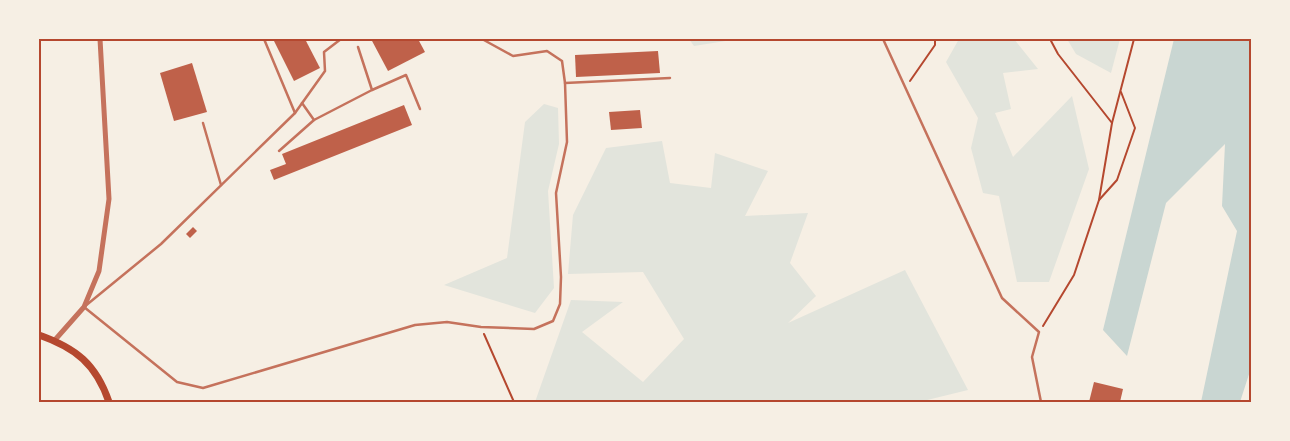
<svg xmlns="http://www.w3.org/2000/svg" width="1290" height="441" font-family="Barlow,sans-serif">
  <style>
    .green { fill: #e2e4dc }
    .water { fill: #c9d6d2 }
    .building { fill: #bf614a }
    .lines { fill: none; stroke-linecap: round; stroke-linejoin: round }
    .path { stroke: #b5482f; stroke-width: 2 }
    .service { stroke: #c5725c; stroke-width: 2.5 }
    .minor { stroke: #c5725c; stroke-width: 5 }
    .secondary { stroke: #b5482f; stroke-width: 7 }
    .neatline { fill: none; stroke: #b5482f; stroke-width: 2 }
  </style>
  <rect width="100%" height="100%" fill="#f6efe4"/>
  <g class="green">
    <path d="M689,39H738L694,46Z"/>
    <path d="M959,39H1014L1038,69L1003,73L1011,109L995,113L1013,157L1072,96L1089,169L1049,282H1017L999,196L983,193L971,148L978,118L946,62Z"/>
    <path d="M1067,39H1120L1111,73L1076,54Z"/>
    <path d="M544,104L558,108L559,144L548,191L554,288L535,313L444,285L507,258L525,122Z"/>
    <path d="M662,141L670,183L711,188L715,153L768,171L745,216L808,213L790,263L816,296L788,323L905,270L968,390L919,402H535L571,300L623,302L582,332L643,382L684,339L643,272L568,274L573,215L606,148Z"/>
  </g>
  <path class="water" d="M1174,39H1251V368L1240,402H1201L1237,231L1222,206L1225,144L1166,203L1127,356L1103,330Z"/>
  <g class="building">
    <path d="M273,39H305L320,68L294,81Z"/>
    <path d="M371,39H418L425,52L388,71Z"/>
    <path d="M658,51L660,73L576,77L575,55Z"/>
    <path d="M192,63L207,112L174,121L160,73Z"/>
    <path d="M404,105L412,125L274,180L270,170L286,164L282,154Z"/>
    <path d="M640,110L642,128L611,130L609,112Z"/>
    <path d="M193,227L197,231L190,238L186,234Z"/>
    <path d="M1094,382L1123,389L1120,402H1089Z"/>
  </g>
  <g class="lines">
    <g class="path">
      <path d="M910,81L935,45V39"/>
      <path d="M1112,123L1134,39"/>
      <path d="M1099,200L1117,180L1135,128L1121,92"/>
      <path d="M1043,326L1074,275L1099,200L1112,123L1058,54L1050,39"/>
      <path d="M484,334L514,402"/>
    </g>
    <g class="service">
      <path d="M264,39L295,113"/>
      <path d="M341,39L324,52L325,71L295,113L161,244L84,307L177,382L203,388L415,325L447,322L481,327L534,329L553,321L560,304L561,277L556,193L567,142L565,83L670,78"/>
      <path d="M482,39L513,56L547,51L562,61L565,83"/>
      <path d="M883,39L1002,298L1039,332L1032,357L1041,402"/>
      <path d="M372,90L406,75L420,109"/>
      <path d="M302,103L314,120L372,90L358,47"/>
      <path d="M203,123L221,185"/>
      <path d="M279,151L314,120"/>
    </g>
    <path class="minor" d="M54,341L84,307L99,271L109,199L100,39"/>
    <path class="secondary" d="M39,335C76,348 96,364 109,402"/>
  </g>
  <rect width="1290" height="441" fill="none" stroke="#f6efe4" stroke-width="80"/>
  <rect x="40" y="40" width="1210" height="361" class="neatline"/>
</svg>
